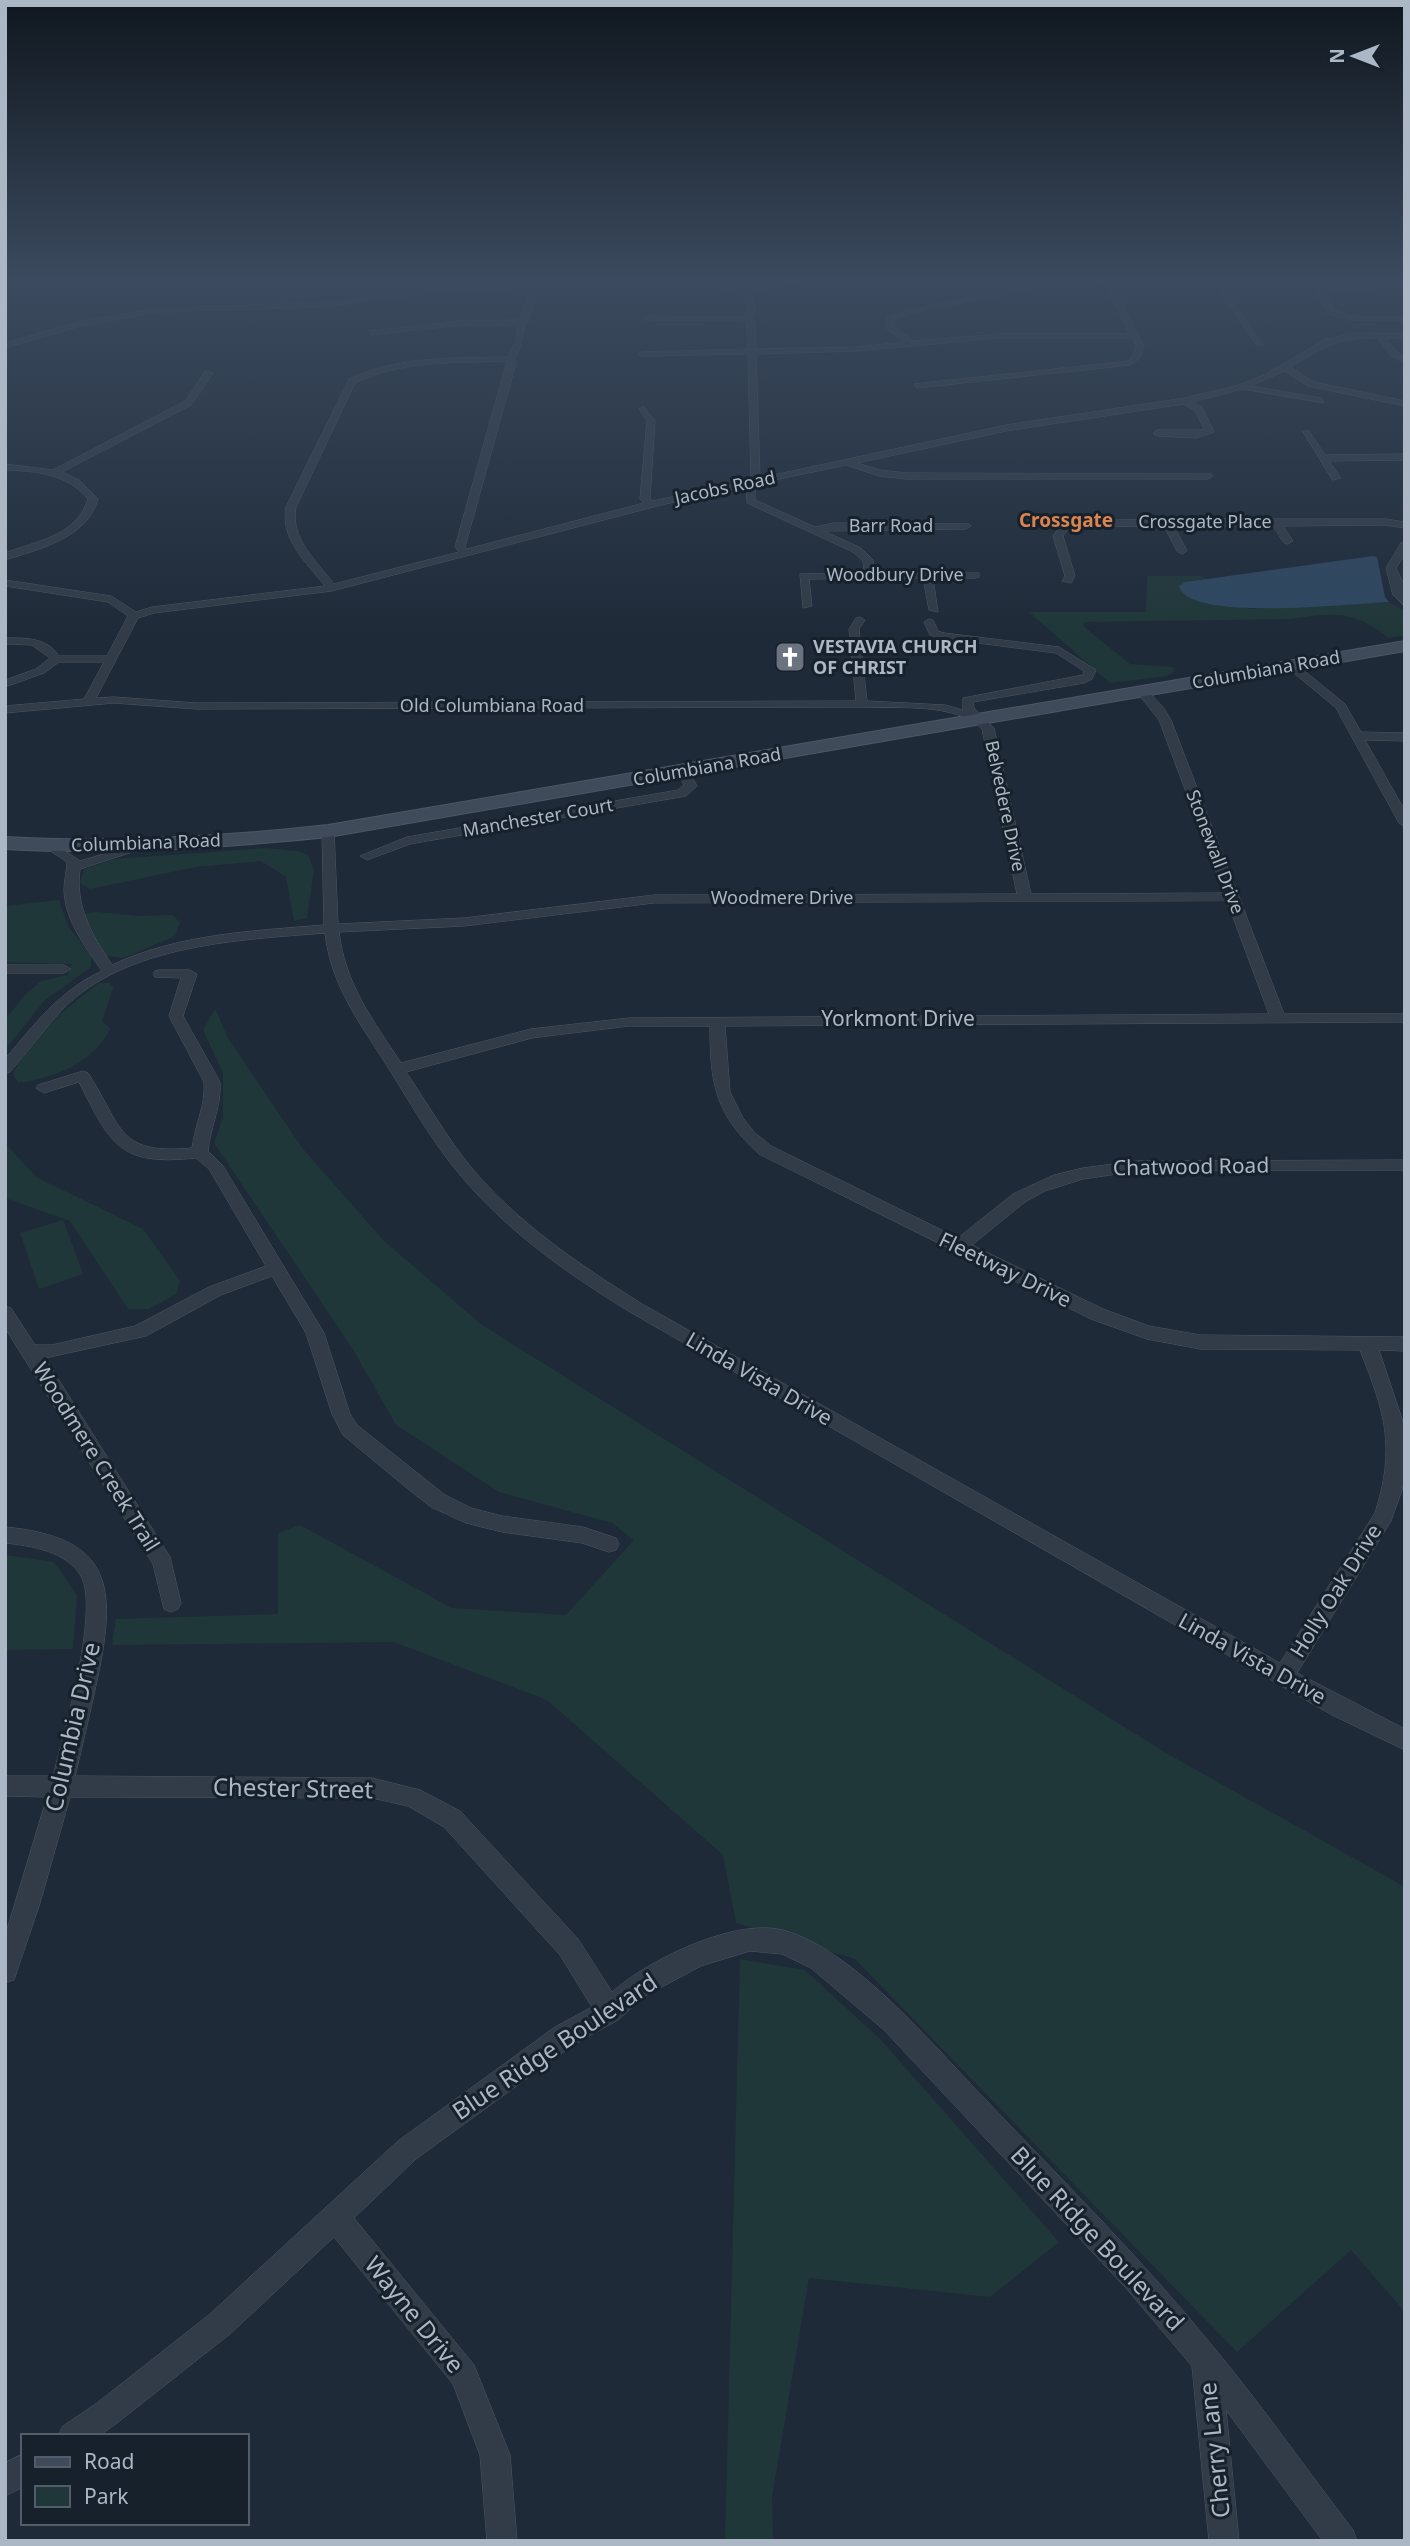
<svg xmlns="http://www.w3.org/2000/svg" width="1410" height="2546" font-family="'Noto Sans',sans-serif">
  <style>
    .green { fill: #203739 }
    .water { fill: #2f4761 }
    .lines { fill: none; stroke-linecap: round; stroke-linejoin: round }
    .street-casing { stroke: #4c5763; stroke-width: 1 }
    .secondary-casing { stroke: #4c5763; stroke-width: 2 }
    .street { fill: #313c48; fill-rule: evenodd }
    .secondary { fill: #3f4b5b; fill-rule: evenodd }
    .labels { text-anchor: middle; stroke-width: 6; stroke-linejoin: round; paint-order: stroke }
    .far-street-label { font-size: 18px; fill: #abb7c5; stroke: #17212c }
    .far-poi-label { font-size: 18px; font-weight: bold; fill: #abb7c5; stroke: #17212c; text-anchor: start }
    .far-neighbourhood-label { font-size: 19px; font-weight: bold; fill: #db8450; stroke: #17212c }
    .street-label { font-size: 21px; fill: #abb7c5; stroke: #17212c }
    .near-street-label { font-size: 24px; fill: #abb7c5; stroke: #17212c }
  </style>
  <rect width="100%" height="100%" fill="#1e2a38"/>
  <g class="green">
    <path d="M1147,576H1201L1207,579L1185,582L1250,609L1389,602L1405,611V635L1388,638C1354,609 1332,613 1289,619L1085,622L1083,626L1130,664L1173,667L1174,672L1167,676L1110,683L1029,612H1146Z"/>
    <path d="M266,848L298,851L308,855L314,870L307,918L294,921L286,877L261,861L196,867L90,889L80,883L84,869L115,859Z"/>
    <path d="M59,900L68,926L91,956V967L44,1001L5,1050V1020L25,995L41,981L68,975L72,964L5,962V906Z"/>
    <path d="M97,912L138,916L172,915L180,922L175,936L124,958L105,956L84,914Z"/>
    <path d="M99,983H110L113,988L102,1021L110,1029C93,1063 55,1078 18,1083L13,1074C30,1036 67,1008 99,983Z"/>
    <path d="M215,1009L228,1038L303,1149L384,1241L482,1325L1166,1753L1405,1887V2312L1351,2250L1237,2352L855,1959L736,1923L723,1855L547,1700L394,1642L112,1645L116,1619L278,1614V1533L300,1525L452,1608L566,1615L634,1540L612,1523L499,1492L396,1425L352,1348L214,1143L223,1117V1073L203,1030Z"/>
    <path d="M5,1143L36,1177L143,1229L180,1281L176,1294L149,1309H128L70,1221L5,1198Z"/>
    <path d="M63,1220L83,1274L39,1289L20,1233Z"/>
    <path d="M5,1555L54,1562L77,1595L73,1649L5,1650Z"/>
    <path d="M740,1959L805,1970L881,2040L1059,2242L990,2297L809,2278L772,2497L773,2541H725Z"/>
  </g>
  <path class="water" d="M1373,556L1377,557L1385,597L1389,602C1356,603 1187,623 1179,586L1185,582Z"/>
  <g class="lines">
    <g class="street-casing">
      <g id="street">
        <path d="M535,278H541L540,283L698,282L741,288L804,278L801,281L747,291C754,298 758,310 752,319L755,322L756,349L857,347L905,342L887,329V317L907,310L1044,282L1103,281L1102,278H1108L1144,346L1140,358L1130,365L917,388L914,384L1128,361L1133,355L1136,346L1132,338H1000L857,351L756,354L760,478L1006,425L1185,398L1239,385L1264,375L1326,339L1355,333L1405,334V338H1386L1396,351L1405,357V363L1390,355L1378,338C1339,337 1322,348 1290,367L1314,382L1405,401V406L1308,386L1284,371L1251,386L1321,398L1324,403L1242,389L1192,402L1202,407L1214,432L1196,438L1157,436L1153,433L1157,430H1205L1195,411L1184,404L1006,431L857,463L880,470L906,473L1211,474L1213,476L1208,479H906L879,476L846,465L760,483L755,489V500L815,527L834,523L969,524L971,526L966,529L824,531L861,548L873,560L874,573H979V577L975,578H933L938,612L929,610L923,578L809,579L812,606L803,608L800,574L864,573L863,561L853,552L747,503L746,486L661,505L332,591L154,613L138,618L96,698L114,697L196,703L856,701L849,629L856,618L860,617L865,620L859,629L867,701L945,705L963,710V698L1083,675L1084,671L1056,653L938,638L930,635L924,622L929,619L933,620L938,631L944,633L1059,647L1096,670L1092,679L1084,683L973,702L974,708L994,728L1031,894L1224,893L1159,720L1136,691L1146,689L1163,707L1171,720L1284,1014H1405V1022L725,1026L730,1092L743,1118L754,1132L771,1146L958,1238L1013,1194L1054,1175L1083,1168L1137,1161L1405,1160V1170L1137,1171L1083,1179L1045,1191L1025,1202L972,1245L1103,1309L1149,1326L1200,1335L1405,1337V1351L1379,1350L1405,1428V1473L1402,1490L1391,1521L1297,1673L1405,1729V1750L1332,1715L630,1312C568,1274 508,1232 461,1176C431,1141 409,1100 384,1061C357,1019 331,984 325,933C239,940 126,944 62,1010C44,1029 27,1052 10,1072L5,1074V1059C34,1025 60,990 102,971C85,947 65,920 64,890C64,880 67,871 67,862L46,848V842L51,841L80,861L144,842L151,846L80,869C75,907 92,935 112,965C178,934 252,931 324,925L322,831L328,827L334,831L338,924L464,918L654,895L1017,894L982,729C954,702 899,709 862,707L196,709L114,703L5,713V706L84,699L104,662H59L44,673L5,687V680L36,669L50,658L32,645L5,644V638C26,638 46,637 59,656H107L128,616L108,602L5,586V580L111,596L136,612L152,607L325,586C306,562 280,539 286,507L349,379C397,356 455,358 508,357L515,342L518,326L461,325L371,335L368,331L461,321L519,320L532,287L449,290L321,307L159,312L81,326L5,348V343L81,321L159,308L321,303L449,286L533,283ZM1105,285L1130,334H1000L914,341L894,326V320L909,314L1044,286ZM539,287H711L733,290L744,296L747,306L746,317L647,316L643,318L647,320L746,321L748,349L642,352L638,354L642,356L748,354L751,480L653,501L650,498L655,421L643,406L639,409L647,421L640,499L644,503L467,549L465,547L516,363L514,359C524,346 521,328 529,319ZM507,361L455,547L459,552L334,584C316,560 290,539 296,507L355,383C401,360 457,363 507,361ZM1227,901L1269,1014L629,1018L531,1029L401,1063C373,1020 345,984 339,932L464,926L654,903ZM629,1026H710C710,1084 715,1114 759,1154L1091,1319L1147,1339L1200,1349L1360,1350C1385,1413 1396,1447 1375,1513L1280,1663L642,1304C580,1265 517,1223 470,1166C446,1136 427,1103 406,1072L532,1038Z"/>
        <path d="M1211,278H1217L1263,345H1257Z"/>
        <path d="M1405,283V287L1322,290L1335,310L1351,316L1405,317V321L1350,320L1329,314L1314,289L1332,284Z"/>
        <path d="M206,371L213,373L191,405L62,472L79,480L98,499C87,538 40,549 5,560V553C36,541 77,536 88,499C67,474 37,471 5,470V464L53,470L185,401Z"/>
        <path d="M1303,431H1309L1325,455L1405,454V460L1329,461L1341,478L1333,480Z"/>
        <path d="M1167,519H1385L1405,522V528L1385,525L1283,526L1293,541L1288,544L1284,543L1273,526H1174L1187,551L1182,554L1177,551L1164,526L1077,527L1067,530L1063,536L1075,576L1071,583L1062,581L1065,576L1053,536L1060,526L1076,521Z"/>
        <path d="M1405,542V554L1396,568L1405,587V607L1393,595L1386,568L1401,543Z"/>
        <path d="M1288,664H1296L1345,704L1361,732L1405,733V741L1365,740L1405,811V827L1399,823L1336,708L1288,668Z"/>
        <path d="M683,767L687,768L697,786L686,796L410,844L367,860L360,856L407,837L678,790L684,785L677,771Z"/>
        <path d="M5,965H64L71,969L64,973H5Z"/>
        <path d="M160,970H190L197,974L183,1016L220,1082C222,1105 210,1128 208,1151L223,1166L324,1333L350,1414L357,1425L445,1495L471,1508L502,1516L583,1527L616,1538L619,1544L616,1550L609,1552L582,1543L502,1532L466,1523L431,1507L408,1489L343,1435L332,1414L306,1333L272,1276L221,1295L146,1336L45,1358L170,1557L181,1603L178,1609L171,1612L164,1609L153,1564L5,1328V1306L11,1308L35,1345H52L135,1326L209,1287L266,1266L209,1169L196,1158C120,1166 111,1146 79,1082L44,1093L36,1088L38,1085L83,1071L88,1073C123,1127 116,1155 192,1148C195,1125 206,1104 204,1082L169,1016L181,978L155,977L153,974L155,971Z"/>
        <path d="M5,1527C111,1537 117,1585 98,1676C91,1709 83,1743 75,1776L372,1778L420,1790L460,1811L578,1939L612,1992C648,1960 737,1916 786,1931C854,1951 933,2045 982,2096C1061,2179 1143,2260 1215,2349C1263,2407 1307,2470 1353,2530L1357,2541H1323L1226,2410L1239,2541H1209L1192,2366L1125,2287L884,2030L811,1968L782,1954L750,1951L701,1966L645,1996L618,2020L573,2045L416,2159L354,2218L474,2365L510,2455L517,2541H487L480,2455L453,2384L334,2237L230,2334L117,2423L99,2436H58L63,2426L97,2403L210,2314L398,2141L555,2027L592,2007L560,1955L444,1827L408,1806L372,1798L70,1797L40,1903L14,1980L5,1983V1936L47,1797L5,1796V1776H53C63,1736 100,1610 81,1576C66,1551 32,1546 5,1543Z"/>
        <path d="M23,2454V2487L5,2496V2463Z"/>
      </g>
    </g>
    <g class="secondary-casing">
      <path id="secondary" d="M1405,641V651L328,837C220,848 114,855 5,849V837C113,843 220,837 328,825Z"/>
    </g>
    <use href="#street" class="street"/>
    <use href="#secondary" class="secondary"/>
  </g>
  <linearGradient id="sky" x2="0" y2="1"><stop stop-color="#10171f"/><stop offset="0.44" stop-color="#3b4a5e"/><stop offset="1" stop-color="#3b4a5e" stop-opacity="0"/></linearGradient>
  <rect width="1410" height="634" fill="url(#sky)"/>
  <defs>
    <g id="church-square" transform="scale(1.575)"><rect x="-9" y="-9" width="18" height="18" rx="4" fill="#6b7280" stroke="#17212c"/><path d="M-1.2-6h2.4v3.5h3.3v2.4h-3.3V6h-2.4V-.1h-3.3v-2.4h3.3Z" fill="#fff"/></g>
  </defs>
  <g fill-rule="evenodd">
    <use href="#church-square" x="790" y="657"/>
  </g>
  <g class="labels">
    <g class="far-street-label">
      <text transform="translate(725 488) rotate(-12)" y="6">Jacobs Road</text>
      <text x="1205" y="528">Crossgate Place</text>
      <text x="891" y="532">Barr Road</text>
      <text x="895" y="581">Woodbury Drive</text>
      <text transform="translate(1266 670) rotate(-10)" y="6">Columbiana Road</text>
      <text x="492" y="712">Old Columbiana Road</text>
      <text transform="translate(707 767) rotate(-10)" y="6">Columbiana Road</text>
      <text transform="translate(1005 806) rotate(78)" y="6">Belvedere Drive</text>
      <text transform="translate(538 818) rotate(-10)" y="6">Manchester Court</text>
      <text transform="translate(146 843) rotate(-2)" y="6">Columbiana Road</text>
      <text transform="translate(1215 852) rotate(69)" y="6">Stonewall Drive</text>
      <text x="782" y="904">Woodmere Drive</text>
    </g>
    <g class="far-poi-label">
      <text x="813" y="653">VESTAVIA CHURCH<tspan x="813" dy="21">OF CHRIST</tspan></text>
    </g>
    <g class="far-neighbourhood-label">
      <text x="1066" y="527">Crossgate</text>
    </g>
    <g class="street-label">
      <text x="898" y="1026">Yorkmont Drive</text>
      <text transform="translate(1191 1167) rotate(-1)" y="7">Chatwood Road</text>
      <text transform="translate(1005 1270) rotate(26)" y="7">Fleetway Drive</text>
      <text transform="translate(759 1379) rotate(30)" y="7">Linda Vista Drive</text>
      <text transform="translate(96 1457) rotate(58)" y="7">Woodmere Creek Trail</text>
      <text transform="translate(1336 1591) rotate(-58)" y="7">Holly Oak Drive</text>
      <text transform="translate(1252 1659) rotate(29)" y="7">Linda Vista Drive</text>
    </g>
    <g class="near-street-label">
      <text transform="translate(73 1727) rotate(-77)" y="8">Columbia Drive</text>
      <text transform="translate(293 1789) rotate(1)" y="8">Chester Street</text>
      <text transform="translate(555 2047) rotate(-34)" y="8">Blue Ridge Boulevard</text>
      <text transform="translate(1097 2239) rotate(47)" y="8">Blue Ridge Boulevard</text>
      <text transform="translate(414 2315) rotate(51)" y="8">Wayne Drive</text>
      <text transform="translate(1215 2450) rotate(-96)" y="8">Cherry Lane</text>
    </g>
  </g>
  <rect width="1410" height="2546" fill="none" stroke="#abb7c5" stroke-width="14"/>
  <rect x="21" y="2434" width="228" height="91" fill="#17212c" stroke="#525d69" stroke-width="2"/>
  <rect x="35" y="2457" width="35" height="10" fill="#3f4b5b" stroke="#525d69" stroke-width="2"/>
  <text x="84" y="2469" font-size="21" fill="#abb7c5">Road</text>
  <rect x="35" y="2486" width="35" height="21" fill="#203739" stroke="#525d69" stroke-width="2"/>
  <text x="84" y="2504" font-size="21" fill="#abb7c5">Park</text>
  <g transform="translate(1354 56) rotate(270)" stroke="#17212c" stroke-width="5" paint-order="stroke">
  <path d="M0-5L12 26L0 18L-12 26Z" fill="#abb7c5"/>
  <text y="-10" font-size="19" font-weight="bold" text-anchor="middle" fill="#abb7c5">N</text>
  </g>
</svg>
